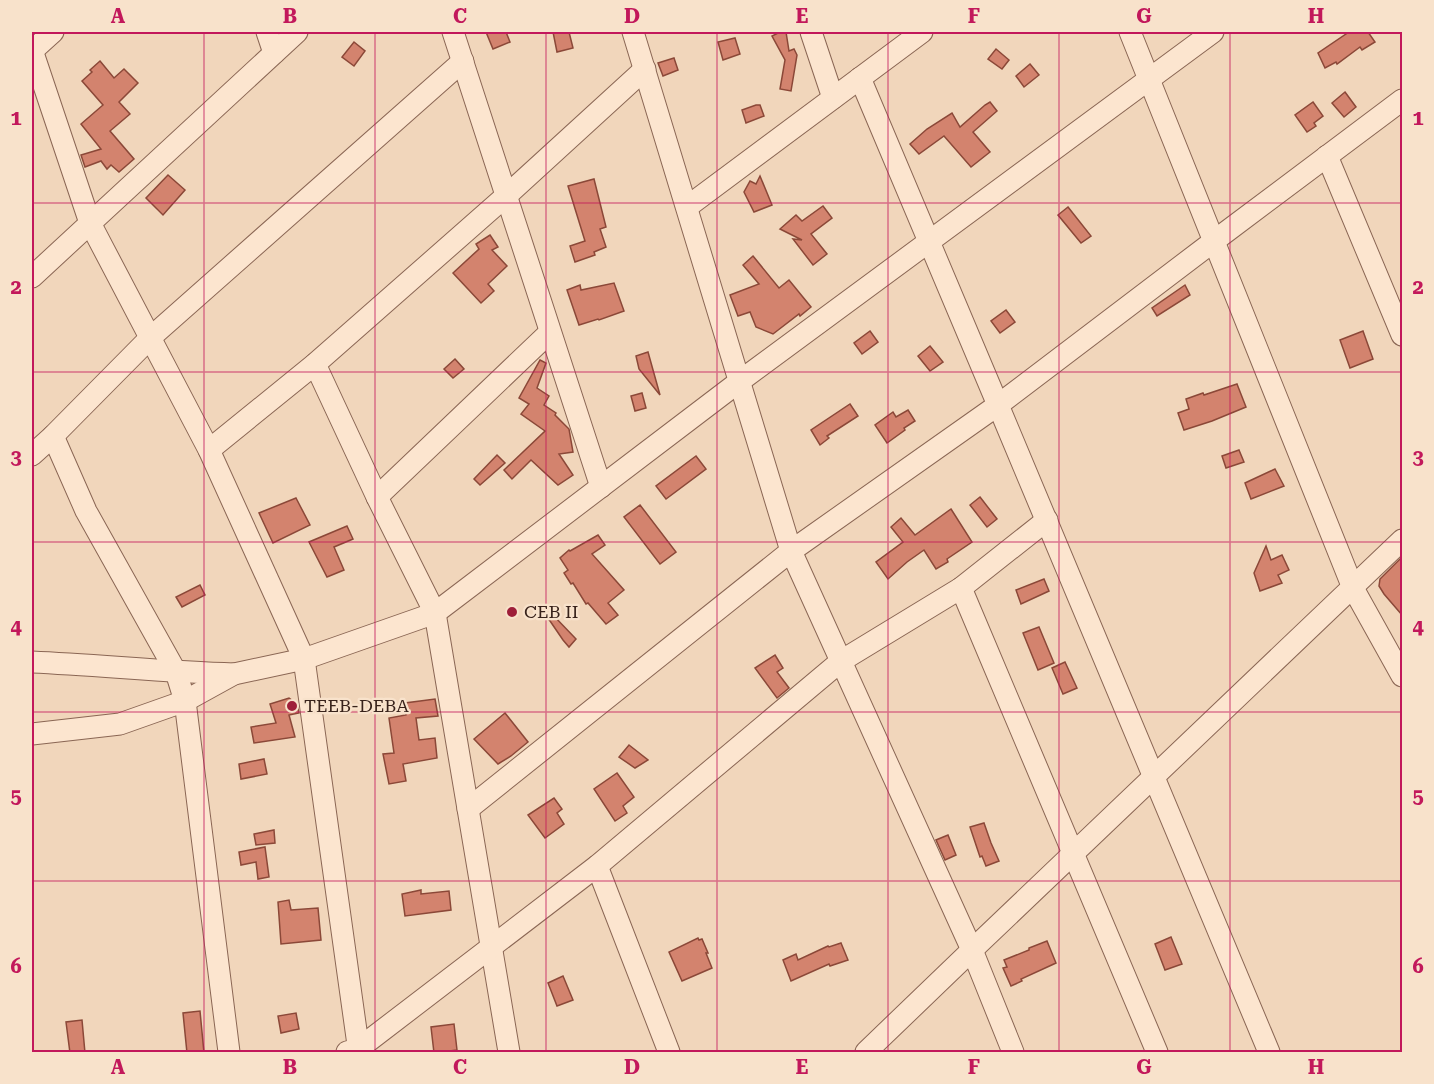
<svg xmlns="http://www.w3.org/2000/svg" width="1434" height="1084" font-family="'Roboto Serif',serif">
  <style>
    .building { fill: #d3836e; stroke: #8b4838; stroke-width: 1.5 }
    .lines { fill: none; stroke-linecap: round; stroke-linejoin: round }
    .minor-casing { stroke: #8a6654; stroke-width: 23 }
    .minor { stroke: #fce5cf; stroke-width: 21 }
    .grid { fill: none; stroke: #c2185b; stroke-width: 1.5; stroke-opacity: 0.55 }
    .poi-dot { fill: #9e1f39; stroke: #f8e2cb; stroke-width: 2 }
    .labels { text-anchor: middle; stroke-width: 4.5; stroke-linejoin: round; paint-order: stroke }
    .poi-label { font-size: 18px; fill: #38221a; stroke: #f8e2cb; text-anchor: start }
    .neatline { fill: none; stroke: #c2185b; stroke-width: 2 }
    .grid-label { font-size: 20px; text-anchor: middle; font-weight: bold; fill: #c2185b }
  </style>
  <rect width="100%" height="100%" fill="#f1d6bb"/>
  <g class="building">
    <path d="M486,32H506L510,42L493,49Z"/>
    <path d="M553,32H569L573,48L557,52Z"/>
    <path d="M780,32H786L789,51L794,49L797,55L791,91L780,89L785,60L772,36Z"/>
    <path d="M1349,32H1368L1375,42L1362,50L1360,47L1337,64L1336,62L1325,68L1318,53Z"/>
    <path d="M735,38L740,54L723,60L718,42Z"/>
    <path d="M354,42L365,51L354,66L342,57Z"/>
    <path d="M996,49L1009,60L1002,69L988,59Z"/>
    <path d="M674,58L678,70L663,76L658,63Z"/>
    <path d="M100,61L114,78L124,69L138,83L119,102L130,114L110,131L134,159L119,172L111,165L107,169L101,161L85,167L81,155L101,149L81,124L103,105L82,81L92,72L90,70Z"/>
    <path d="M1030,64L1039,75L1024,87L1016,76Z"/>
    <path d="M1345,92L1356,107L1344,117L1332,103Z"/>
    <path d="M990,102L997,111L973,132L990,152L971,167L944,136L919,154L910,144L927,129L952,113L960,127L985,105Z"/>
    <path d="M1313,102L1323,116L1314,123L1316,126L1307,132L1295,115Z"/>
    <path d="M756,105H760L764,116L746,123L742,110Z"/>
    <path d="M168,175L185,190L163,215L146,198Z"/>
    <path d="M760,176L772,205L754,212L744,192L750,181L756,184Z"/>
    <path d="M594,179L606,227L600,229L606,247L594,252L595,255L575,262L570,246L585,241L568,186Z"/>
    <path d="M823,206L832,218L811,234L827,254L813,265L793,239L802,240L780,229L796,215L802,221Z"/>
    <path d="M1068,207L1091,236L1081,243L1058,215Z"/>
    <path d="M490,235L498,247L492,250L507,266L488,284L494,291L481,303L453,273L479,249L476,244Z"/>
    <path d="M753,256L779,288L789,280L811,307L800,316L799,314L773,334L756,327L750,312L738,316L730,295L759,284L743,265Z"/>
    <path d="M614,283L624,311L599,320L598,319L579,325L567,290L580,285L581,290Z"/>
    <path d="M1185,285L1190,295L1157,316L1152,308Z"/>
    <path d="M1006,310L1015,322L1000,333L991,321Z"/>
    <path d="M870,331L878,342L862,354L854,343Z"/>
    <path d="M1363,331L1373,359L1350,368L1340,340Z"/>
    <path d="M930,346L943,362L930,371L918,356Z"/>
    <path d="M648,352L660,395L639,369L636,356Z"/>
    <path d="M455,359L464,369L453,378L444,369Z"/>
    <path d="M540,360L546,363L537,388L549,396L544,405L556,413L555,415L569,429L573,452L559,454L573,475L558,485L531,460L512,479L504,470L545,431L521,414L529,404L519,398Z"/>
    <path d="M1237,384L1246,407L1212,421L1184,430L1178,413L1189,409L1186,399L1203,393L1204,395Z"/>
    <path d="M642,393L646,408L635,411L631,396Z"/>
    <path d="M850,404L858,416L827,436L829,438L820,445L811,430Z"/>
    <path d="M908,410L915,421L904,428L905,430L887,443L875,425L893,412L896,417Z"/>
    <path d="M1239,450L1244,462L1226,468L1222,456Z"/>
    <path d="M497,455L505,463L480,485L474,479Z"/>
    <path d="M696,456L706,469L666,499L656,486Z"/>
    <path d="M1275,469L1284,486L1251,499L1245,483Z"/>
    <path d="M980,497L997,519L987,527L970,505Z"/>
    <path d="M296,498L310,525L273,543L259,513Z"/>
    <path d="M640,505L676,552L660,564L624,517Z"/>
    <path d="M951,509L972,542L947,559L948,562L936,569L924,550L907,562L888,579L876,562L903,542L891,527L901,518L915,535Z"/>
    <path d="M347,526L353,539L334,547L344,570L327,577L309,542Z"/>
    <path d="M598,535L605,545L592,554L624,590L608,603L618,615L606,624L588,603L586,604L573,583L571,584L564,573L568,570L560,558L569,550L570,551Z"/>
    <path d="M1266,546L1271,560L1282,555L1289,570L1278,575L1282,583L1260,591L1254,573Z"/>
    <path d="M1402,557V615L1384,594L1379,586L1380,579Z"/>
    <path d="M1044,579L1049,591L1021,604L1016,590Z"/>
    <path d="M200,585L205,595L182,607L176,597Z"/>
    <path d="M552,614L576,639L569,647L563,640L548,618Z"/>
    <path d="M1039,627L1054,663L1038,670L1023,633Z"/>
    <path d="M775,655L783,668L777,672L789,688L777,698L755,668Z"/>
    <path d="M1065,662L1077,688L1063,694L1052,668Z"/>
    <path d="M289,698L297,704L299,713L289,715L295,737L254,743L251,727L276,723L270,704Z"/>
    <path d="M435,699L438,716L416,718L419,740L435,738L437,758L403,764L406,781L389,784L383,754L394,753L389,718L406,715L405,703Z"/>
    <path d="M505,713L528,742L511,756L498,764L474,739Z"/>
    <path d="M629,745L648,760L635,768L619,757Z"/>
    <path d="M264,759L267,774L241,779L239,764Z"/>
    <path d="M617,773L634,797L623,806L627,813L615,821L594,789Z"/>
    <path d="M554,798L562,809L557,813L564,824L545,838L528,815Z"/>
    <path d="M984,823L991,843L999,861L986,866L982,856L980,857L970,827Z"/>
    <path d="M274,830L275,843L256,845L254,834Z"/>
    <path d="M948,835L956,855L945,860L936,840Z"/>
    <path d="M265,847L269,877L258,879L256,862L241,865L239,852Z"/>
    <path d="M421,890V894L449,891L451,910L405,916L402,894Z"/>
    <path d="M289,900L291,910L318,908L321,940L281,944L278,902Z"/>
    <path d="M1171,937L1182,964L1165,970L1155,944Z"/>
    <path d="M698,938L699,940L702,939L708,953H706L712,968L682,981L669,952Z"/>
    <path d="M1047,941L1056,963L1021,979L1022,981L1011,986L1003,968L1007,967L1004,960L1029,950V948Z"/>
    <path d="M841,943L848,960L830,966L829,964L791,981L783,960L796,954L798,960L828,946L829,947Z"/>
    <path d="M563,976L573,1000L557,1006L548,983Z"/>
    <path d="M200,1011L204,1053H187L183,1013Z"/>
    <path d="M296,1013L299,1029L281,1033L278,1016Z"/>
    <path d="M82,1020L85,1053H70L66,1022Z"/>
    <path d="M454,1024L457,1050L434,1053L431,1027Z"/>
  </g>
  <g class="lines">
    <g class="minor-casing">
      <g id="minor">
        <path d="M267,32L274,53"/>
        <path d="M453,32L601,487"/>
        <path d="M633,32L791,551L972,950L1013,1052"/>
        <path d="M811,32L833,98"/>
        <path d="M1130,32L1353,588L1402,676"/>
        <path d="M32,50L90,223L209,450L304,659L359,1052"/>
        <path d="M32,51L53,32"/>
        <path d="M860,78L998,405L1269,1052"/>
        <path d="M1327,156L1402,335"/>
        <path d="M687,207L922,32"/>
        <path d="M32,277L297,32"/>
        <path d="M315,364L377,497L435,613L509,1052"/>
        <path d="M53,436L86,511L176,672L185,701L229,1052"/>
        <path d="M209,450L315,364L506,196L645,69"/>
        <path d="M32,455L53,436L150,338L463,61"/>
        <path d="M377,497L550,332"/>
        <path d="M961,588L1157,1052"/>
        <path d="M32,662C99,665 166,672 234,674"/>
        <path d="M32,734L120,724L185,701L234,674L304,659L435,613L740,381L1213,32"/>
        <path d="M468,809L791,551L998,405L1214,241L1402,100"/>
        <path d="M597,866L669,1052"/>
        <path d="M347,1052L358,1049L597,866L841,661L961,588L1047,520"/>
        <path d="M866,1052L972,950L1402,540"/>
      </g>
    </g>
    <use href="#minor" class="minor"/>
  </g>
  <path class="grid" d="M204,32V1052M375,32V1052M546,32V1052M717,32V1052M888,32V1052M1059,32V1052M1230,32V1052M32,203H1402M32,372H1402M32,542H1402M32,712H1402M32,881H1402"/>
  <g class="poi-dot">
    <circle cx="512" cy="612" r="6"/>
    <circle cx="292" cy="706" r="6"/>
  </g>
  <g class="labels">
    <g class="poi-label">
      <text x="524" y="618">CEB II</text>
      <text x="304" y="712">TEEB-DEBA</text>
    </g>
  </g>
  <rect width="1434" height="1084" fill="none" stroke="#f8e2cb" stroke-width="66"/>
  <rect x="33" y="33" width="1368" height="1018" class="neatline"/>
  <g class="grid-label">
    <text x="118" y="23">A</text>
    <text x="290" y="23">B</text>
    <text x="460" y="23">C</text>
    <text x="632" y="23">D</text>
    <text x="802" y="23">E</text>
    <text x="974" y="23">F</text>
    <text x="1144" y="23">G</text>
    <text x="1316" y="23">H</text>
    <text x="16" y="125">1</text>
    <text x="1418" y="125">1</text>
    <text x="16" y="294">2</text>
    <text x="1418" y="294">2</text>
    <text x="16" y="464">3</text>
    <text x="1418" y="464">3</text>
    <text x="16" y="634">4</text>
    <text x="1418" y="634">4</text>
    <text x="16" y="803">5</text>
    <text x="1418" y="803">5</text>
    <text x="16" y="973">6</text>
    <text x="1418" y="973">6</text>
    <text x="118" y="1074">A</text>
    <text x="290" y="1074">B</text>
    <text x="460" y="1074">C</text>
    <text x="632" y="1074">D</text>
    <text x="802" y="1074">E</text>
    <text x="974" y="1074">F</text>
    <text x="1144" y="1074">G</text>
    <text x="1316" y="1074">H</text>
  </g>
</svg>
